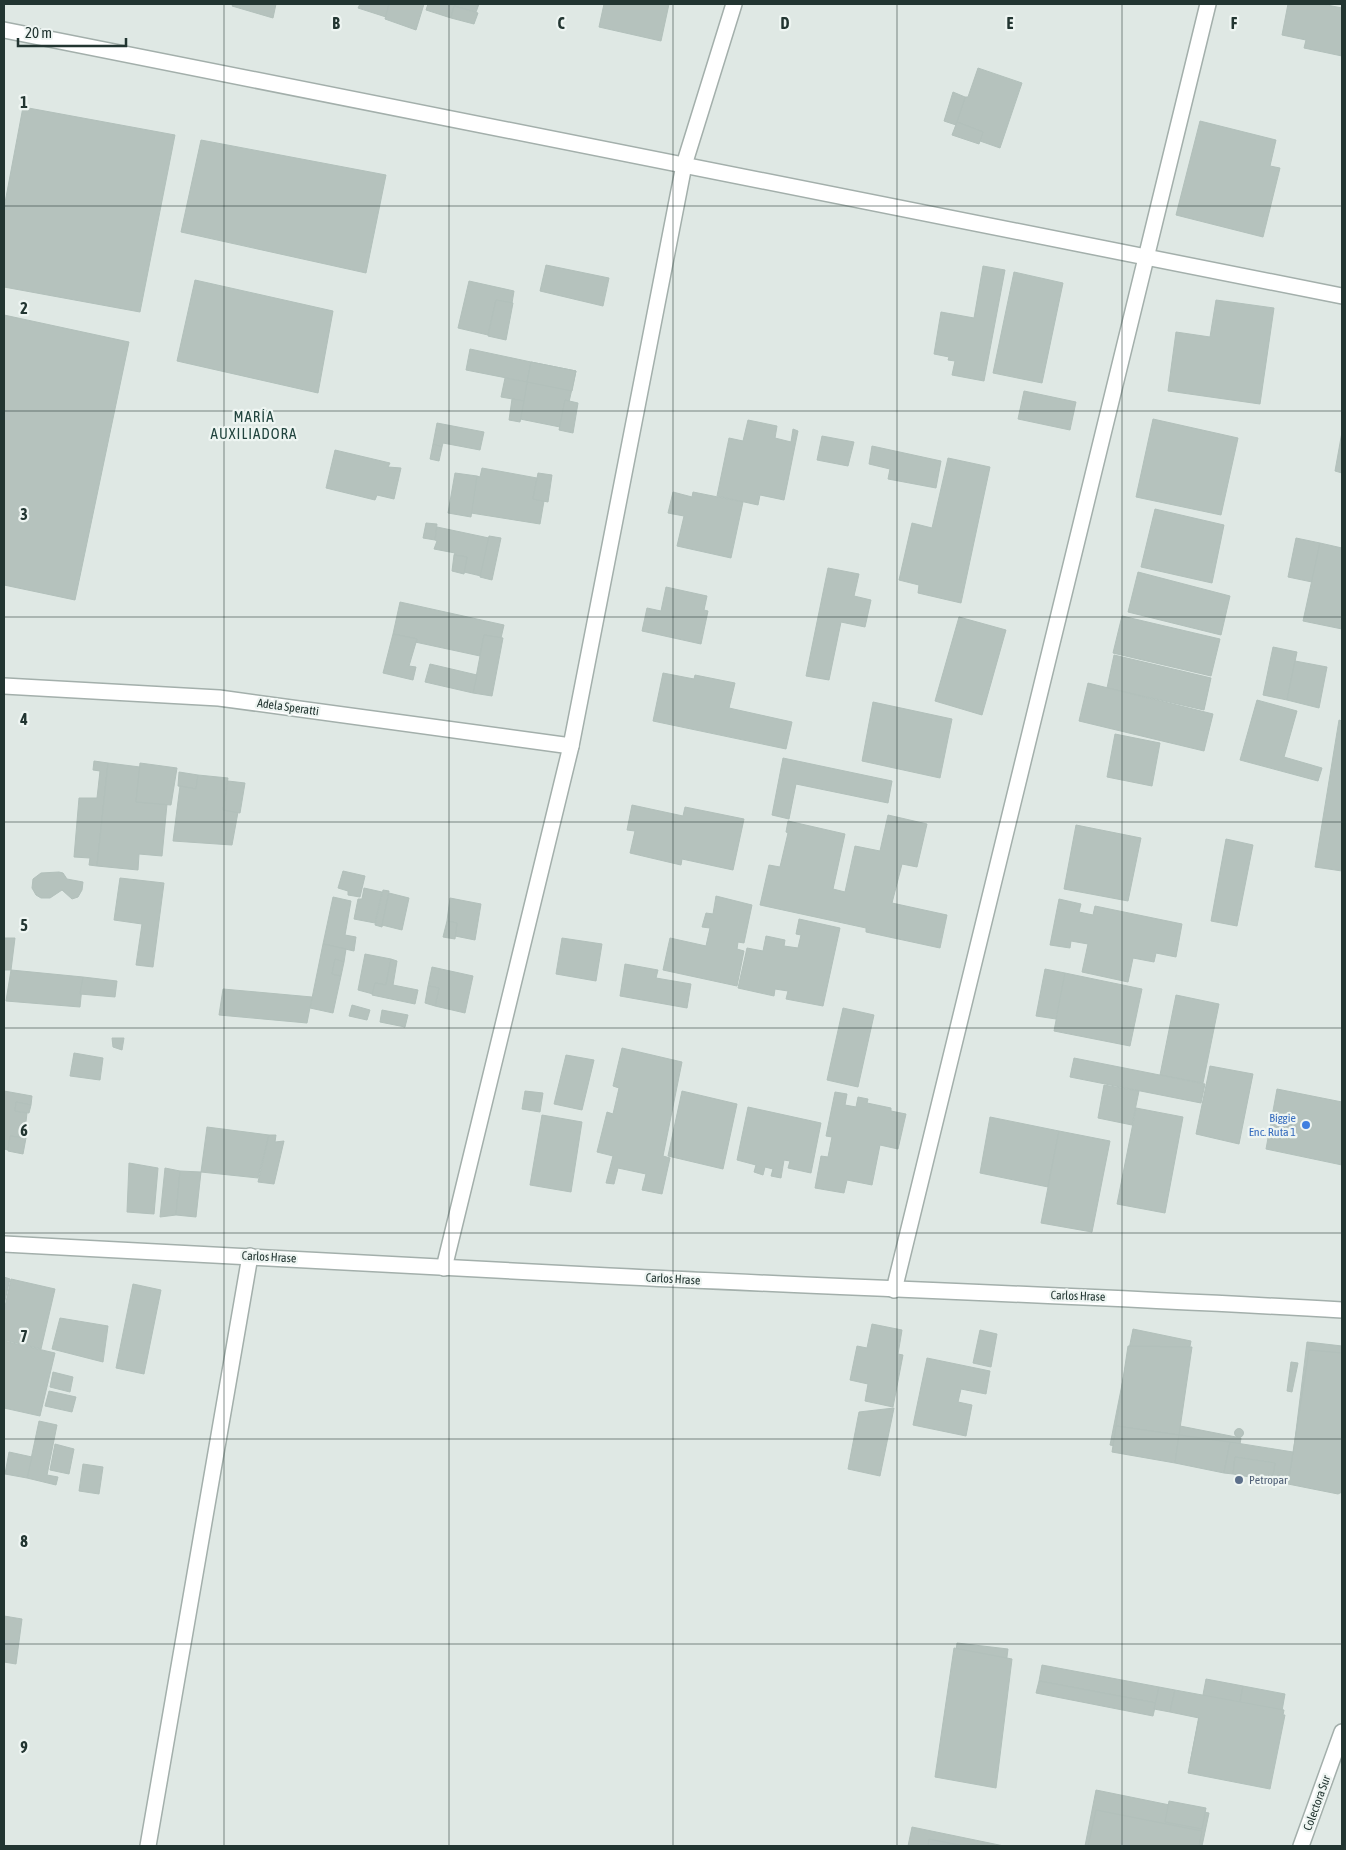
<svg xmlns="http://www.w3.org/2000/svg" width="1346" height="1850" font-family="'Asap Condensed',sans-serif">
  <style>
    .building { fill: #b5c2bd; stroke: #b2c0bb }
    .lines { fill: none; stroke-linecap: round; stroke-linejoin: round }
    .minor-casing { stroke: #a3afab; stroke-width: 18 }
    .minor { stroke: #fff; stroke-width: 15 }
    .grid { fill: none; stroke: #223531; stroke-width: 1; stroke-opacity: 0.55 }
    .shop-dot { fill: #3f7fe0; stroke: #eef5f2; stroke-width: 2 }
    .service-dot { fill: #5c6f8a; stroke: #eef5f2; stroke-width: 2 }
    .labels { text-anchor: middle; stroke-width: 4.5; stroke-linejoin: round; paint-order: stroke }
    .street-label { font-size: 12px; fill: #223531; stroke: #eef5f2 }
    .shop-label { font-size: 12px; fill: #366cbe; stroke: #eef5f2; text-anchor: end }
    .service-label { font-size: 12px; fill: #4e5e75; stroke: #eef5f2; text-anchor: start }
    .quarter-label { font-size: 15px; letter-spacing: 1px; fill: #21443e; stroke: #eef5f2 }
    .grid-label { font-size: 16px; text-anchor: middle; font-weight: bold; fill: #223531; stroke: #eef5f2; stroke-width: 4.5; stroke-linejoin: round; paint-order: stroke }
  </style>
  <rect width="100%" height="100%" fill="#dfe8e4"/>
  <g class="building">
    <path d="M233,4H276L273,18L232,6Z"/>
    <path d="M360,4H389L386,17L358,8Z"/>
    <path d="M389,4H424L416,30L385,19Z"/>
    <path d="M428,4H479L476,12L454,6L451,18L426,10Z"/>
    <path d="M604,4H669L661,41L599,27Z"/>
    <path d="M1288,4H1322L1342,8V56L1304,48L1306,40L1282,35Z"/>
    <path d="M454,6L478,13L474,24L451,18Z"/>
    <path d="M978,68L1022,83L1000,148L980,141L983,132L957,122L965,97H968Z"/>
    <path d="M953,92L965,97L956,125L944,121Z"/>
    <path d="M23,107L175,135L140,312L4,287V208Z"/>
    <path d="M1200,121L1276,140L1270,166L1280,168L1263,237L1176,215Z"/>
    <path d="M957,122L983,132L979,144L952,135Z"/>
    <path d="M201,140L386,175L366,273L181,232Z"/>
    <path d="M546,265L609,278L603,306L540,291Z"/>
    <path d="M983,266L1005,270L984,381L952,375L955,361L948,360L949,357L934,354L941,312L974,318Z"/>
    <path d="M1014,272L1063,283L1042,383L993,373Z"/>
    <path d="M195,280L333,311L318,393L177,361Z"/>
    <path d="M469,281L514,291L512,303L496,300L488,335L458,328Z"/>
    <path d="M496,300L513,303L506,340L488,336Z"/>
    <path d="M1216,300L1274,308L1260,404L1168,391L1176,332L1210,337Z"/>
    <path d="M4,315L129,342L75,600L4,585Z"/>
    <path d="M470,349L531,362L527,382L466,370Z"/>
    <path d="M531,362L576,371L569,402L565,400L560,427L520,419Z"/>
    <path d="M531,362L576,371L572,391L527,382Z"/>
    <path d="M505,378L527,382L524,401L501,397Z"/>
    <path d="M1024,391L1076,402L1070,430L1018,419Z"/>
    <path d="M512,399L524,401L520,422L509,420Z"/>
    <path d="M565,400L578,403L573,433L559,430Z"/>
    <path d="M1153,419L1238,438L1221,515L1136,497Z"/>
    <path d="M748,420L777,426L775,438L791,442L793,429L798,431L784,500L760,495L758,505L717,496L729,438L743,441Z"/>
    <path d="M437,423L484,432L480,450L443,443L442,447L433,444Z"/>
    <path d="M1342,432V473L1335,471Z"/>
    <path d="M822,436L854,442L848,466L817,460Z"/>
    <path d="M433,444L442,447L439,461L430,459Z"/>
    <path d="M872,446L941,461L936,488L888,479L890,469L869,464Z"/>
    <path d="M335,450L390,463L388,467L401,468L394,499L377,495L375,500L326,488Z"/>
    <path d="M948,458L990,467L961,603L918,593L919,585L899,580L912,523L932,528Z"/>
    <path d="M482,468L537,478L533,499L544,501L540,524L471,513L477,476L480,477Z"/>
    <path d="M455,473L477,476L471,517L448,513Z"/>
    <path d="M538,473L552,475L548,502L533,499Z"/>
    <path d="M673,492L692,497L693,492L743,502L731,558L677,546L684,516L668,513Z"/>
    <path d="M1155,509L1224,525L1212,583L1141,567Z"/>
    <path d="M426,523L437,524L435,540L423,538Z"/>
    <path d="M437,527L489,538L481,576L464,572L467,557L454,555L455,553L434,549L437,541L435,540Z"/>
    <path d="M489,536L501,538L492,580L480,577Z"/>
    <path d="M1296,538L1320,543L1312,582L1288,577Z"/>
    <path d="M1320,543L1342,548V629L1303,621Z"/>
    <path d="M454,555L467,557L464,574L452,571Z"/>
    <path d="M828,568L859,574L854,596L871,600L865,627L841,622L829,680L806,676Z"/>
    <path d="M1138,572L1230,596L1221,635L1128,612Z"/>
    <path d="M666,587L707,596L704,610L708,611L701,644L642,631L647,608L661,611Z"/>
    <path d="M400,602L504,625L501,638L484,635L480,656L415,642L417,639L393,634Z"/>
    <path d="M1122,616L1220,639L1211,676L1113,653Z"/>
    <path d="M959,617L1006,630L982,715L935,701Z"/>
    <path d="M393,634L417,639L409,666L416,667L413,680L383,673Z"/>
    <path d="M484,635L503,638L492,696L473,693Z"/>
    <path d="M1273,647L1297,652L1287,700L1263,695Z"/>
    <path d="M1114,655L1211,678L1204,710L1107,688Z"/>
    <path d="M1295,661L1327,667L1319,708L1287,700Z"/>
    <path d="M430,664L477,675L473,693L425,682Z"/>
    <path d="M663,673L694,679L695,675L735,683L729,708L792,722L786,749L653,721Z"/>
    <path d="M1088,683L1213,714L1204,751L1079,721Z"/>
    <path d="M1257,700L1297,711L1284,757L1322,768L1318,781L1240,760Z"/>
    <path d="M873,702L952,719L940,778L862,761Z"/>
    <path d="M1339,720L1342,721V871L1315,867Z"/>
    <path d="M1115,734L1160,743L1152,786L1107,777Z"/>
    <path d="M783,758L892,781L888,803L796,784L789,819L772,815Z"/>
    <path d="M94,761L108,763L97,866L89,865L90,858L74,857L79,798H97L100,771L93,770Z"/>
    <path d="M108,763L140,767L136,802L167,804L162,856L139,854L138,870L97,866Z"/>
    <path d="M140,763L177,768L171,805L136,802Z"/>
    <path d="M179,772L198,775L196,789L178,786Z"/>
    <path d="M198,775L228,778L223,810L238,812L232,845L173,841L180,786L196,789Z"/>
    <path d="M228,781L245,783L240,813L223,810Z"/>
    <path d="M632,805L683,816L685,807L744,819L733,870L682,859L681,865L630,853L635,831L627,830Z"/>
    <path d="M888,815L927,824L917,867L902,864L892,903L947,915L940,948L866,932V928L760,905L769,865L780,867L788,833L786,832L788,821L845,834L833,889L845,892L855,846L880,851Z"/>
    <path d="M1076,825L1141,838L1128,901L1064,889Z"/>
    <path d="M1226,839L1253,845L1237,926L1211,921Z"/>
    <path d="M343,871L365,876L360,897L348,895V891L338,888Z"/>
    <path d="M59,872L63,873L67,879L83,882L82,890L78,897L72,899L62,890L50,898H41L36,895L32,888L33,879L41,873Z"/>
    <path d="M120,878L164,883L153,967L136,965L142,924L114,920Z"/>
    <path d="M364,888L382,892L375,923L354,919L358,899H362Z"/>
    <path d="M383,890L389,891L382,927L375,925Z"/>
    <path d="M389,893L409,898L402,930L382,925Z"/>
    <path d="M716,896L752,905L744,943L738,942L737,949L744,951L737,986L663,970L670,938L706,946L710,928L702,927L706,913L713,914Z"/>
    <path d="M333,897L351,901L345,935L356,937L354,951L323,944Z"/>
    <path d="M450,898L481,904L475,940L455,936L457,923L447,921Z"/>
    <path d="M1059,899L1081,904L1079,912L1093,915L1095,906L1182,924L1176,957L1156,953L1154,962L1133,958L1128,982L1082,972L1088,944L1071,941L1070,948L1050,945Z"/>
    <path d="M799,919L840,928L823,1006L786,999L788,991L775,989L774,996L738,988L747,948L763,951L766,936L785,940L784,946L798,948L801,935L796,934Z"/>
    <path d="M447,921L457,923L455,939L443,937Z"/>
    <path d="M4,938H15L11,970H4Z"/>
    <path d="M562,938L602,944L596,981L556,974Z"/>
    <path d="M323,944L346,949L344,962L335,959L332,974L341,976L333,1013L310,1008Z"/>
    <path d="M365,954L391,959L386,985L375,983L373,994L358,990Z"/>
    <path d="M335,959L344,962L341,976L332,974Z"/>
    <path d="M391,959L397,961L393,985L418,990L415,1004L372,995L375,983L386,985Z"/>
    <path d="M625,964L658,970L656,978L691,984L687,1008L620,996Z"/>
    <path d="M432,967L473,976L465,1013L435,1006L439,988L428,986Z"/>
    <path d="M1045,969L1065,973L1056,1019L1036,1016Z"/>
    <path d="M11,970L83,977L80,1007L6,1001Z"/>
    <path d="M1065,973L1142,989L1130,1046L1054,1031Z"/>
    <path d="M83,977L117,981L115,997L80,994Z"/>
    <path d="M428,986L439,988L435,1006L425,1003Z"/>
    <path d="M223,989L312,997L307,1023L219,1015Z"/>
    <path d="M1176,995L1219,1004L1203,1083L1160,1075Z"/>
    <path d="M352,1005L370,1010L367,1020L349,1016Z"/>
    <path d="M843,1008L874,1015L858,1087L827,1080Z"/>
    <path d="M382,1010L408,1015L405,1027L380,1022Z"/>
    <path d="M112,1038H124L122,1050L113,1047Z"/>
    <path d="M622,1048L682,1062L663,1156L670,1158L662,1194L642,1190L646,1174L618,1168L614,1184L606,1183L613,1156L597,1152L607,1112L613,1114L619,1088L613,1086Z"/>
    <path d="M74,1053L103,1058L100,1080L70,1076Z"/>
    <path d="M566,1055L594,1060L582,1110L554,1104Z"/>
    <path d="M1074,1058L1205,1084L1201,1103L1070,1077Z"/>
    <path d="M1210,1066L1253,1074L1239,1144L1196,1134Z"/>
    <path d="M1104,1085L1139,1091L1132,1125L1098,1118Z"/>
    <path d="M1277,1089L1342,1102V1165L1266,1149Z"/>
    <path d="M4,1091L32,1096L31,1105L16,1102L15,1111L27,1113L24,1138L10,1136L8,1150L4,1149Z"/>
    <path d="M525,1091L543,1093L540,1112L522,1109Z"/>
    <path d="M682,1091L737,1104L723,1169L668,1156Z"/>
    <path d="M835,1092L847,1094L845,1105L856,1107L858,1097L868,1099L867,1103L891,1108V1111L906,1114L898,1149L880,1145L872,1185L847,1180L844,1193L815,1188L821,1156L828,1157L832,1137L826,1136Z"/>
    <path d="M16,1102L31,1105L29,1113L15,1111Z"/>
    <path d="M748,1107L821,1123L811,1173L788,1168L790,1161L784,1160L781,1178L771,1176L773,1169L765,1167L763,1175L754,1172L756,1165L737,1160Z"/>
    <path d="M1136,1108L1183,1117L1165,1213L1117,1204Z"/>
    <path d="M542,1115L582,1122L571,1192L530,1185Z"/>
    <path d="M990,1117L1059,1131L1048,1187L980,1173Z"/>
    <path d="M207,1127L269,1135L258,1178L201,1172Z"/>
    <path d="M1059,1131L1110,1141L1092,1232L1041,1223Z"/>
    <path d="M269,1135H276L275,1142L284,1141L274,1184L258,1182Z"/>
    <path d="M10,1136L26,1138L23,1154L8,1151Z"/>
    <path d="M129,1163L158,1168L154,1214L127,1212Z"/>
    <path d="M165,1168L180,1171L176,1215L160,1217Z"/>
    <path d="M180,1171L201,1172L196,1217L176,1215Z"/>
    <path d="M4,1277L10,1279L4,1305Z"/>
    <path d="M11,1279L55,1289L41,1349L4,1340V1311Z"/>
    <path d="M133,1284L161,1290L144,1374L116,1368Z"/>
    <path d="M60,1318L108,1326L103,1362L52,1349Z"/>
    <path d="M872,1324L902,1330L898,1354L903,1355L893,1407L865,1401L868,1384L850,1380L857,1346L867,1348Z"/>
    <path d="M1133,1329L1191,1341L1175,1425L1241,1438L1236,1470L1110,1445Z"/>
    <path d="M980,1330L997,1334L991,1367L973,1363Z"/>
    <path d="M4,1341L55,1353L40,1416L4,1408Z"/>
    <path d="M1307,1342L1342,1346V1488L1290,1480Z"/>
    <path d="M1128,1346L1192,1347L1179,1435L1116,1426Z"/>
    <path d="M1309,1350L1342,1353V1492L1338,1494L1288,1484Z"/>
    <path d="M927,1358L990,1371L986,1394L961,1389L958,1402L972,1405L966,1436L913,1425Z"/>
    <path d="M1291,1362L1298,1363L1292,1392L1287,1391Z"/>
    <path d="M53,1372L73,1377L70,1392L50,1387Z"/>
    <path d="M49,1391L76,1397L72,1412L45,1406Z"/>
    <path d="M894,1408L880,1476L848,1469L859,1412Z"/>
    <path d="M39,1421L57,1425L47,1475L58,1477L56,1485L27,1478Z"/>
    <path d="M1116,1426L1179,1435L1175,1463L1112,1452Z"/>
    <circle cx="1239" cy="1433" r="4.5"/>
    <path d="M1179,1435L1230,1442L1224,1473L1175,1463Z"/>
    <path d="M1230,1442L1293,1452L1288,1484L1272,1481L1275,1463L1235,1457L1233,1474L1224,1473Z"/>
    <path d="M55,1444L74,1449L69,1474L50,1470Z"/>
    <path d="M9,1452L32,1457L27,1478L5,1474Z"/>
    <path d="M1235,1457L1275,1463L1272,1481L1233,1474Z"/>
    <path d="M83,1464L103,1467L99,1494L79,1491Z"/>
    <path d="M4,1616L22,1619L16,1664L4,1662Z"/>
    <path d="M957,1643L1008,1649L992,1775L941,1768Z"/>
    <path d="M954,1648L1012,1659L996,1788L935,1777Z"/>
    <path d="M1042,1665L1159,1687L1156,1703L1039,1681Z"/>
    <path d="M1206,1679L1243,1686L1227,1770L1190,1763Z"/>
    <path d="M1039,1681L1156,1703L1153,1716L1036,1693Z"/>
    <path d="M1243,1686L1285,1694L1270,1778L1228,1770Z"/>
    <path d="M1159,1687L1175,1690L1170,1712L1154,1709Z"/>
    <path d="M1175,1690L1284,1710L1283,1715H1285L1270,1789L1188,1773L1199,1718L1170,1712Z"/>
    <path d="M1096,1790L1209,1813L1202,1846H1085Z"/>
    <path d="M1169,1801L1206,1808L1202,1829L1165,1822Z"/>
    <path d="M1096,1810L1202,1831L1199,1846H1088Z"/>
    <path d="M912,1827L1004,1846H908Z"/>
    <path d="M929,1839L964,1846H928Z"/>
  </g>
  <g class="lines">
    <g class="minor-casing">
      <g id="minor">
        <path d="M4,30L1342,296"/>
        <path d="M4,686L219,698L571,746"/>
        <path d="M4,1244C206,1254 407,1266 609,1276C853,1288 1098,1296 1342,1310"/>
        <path d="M444,1268L571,746L684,165L734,4"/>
        <path d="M894,1290L1208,4"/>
        <path d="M148,1846L250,1256"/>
        <path d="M1301,1846L1342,1732"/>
      </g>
    </g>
    <use href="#minor" class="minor"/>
  </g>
  <path class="grid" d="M224,4V1846M449,4V1846M673,4V1846M897,4V1846M1122,4V1846M4,206H1342M4,411H1342M4,617H1342M4,822H1342M4,1028H1342M4,1233H1342M4,1439H1342M4,1644H1342"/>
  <circle class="shop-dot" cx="1306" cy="1125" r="5"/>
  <circle class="service-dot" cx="1239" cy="1480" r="5"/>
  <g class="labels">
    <g class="street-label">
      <text transform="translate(288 707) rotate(8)" y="4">Adela Speratti</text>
      <text transform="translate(269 1257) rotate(3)" y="4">Carlos Hrase</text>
      <text transform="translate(673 1279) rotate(3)" y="4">Carlos Hrase</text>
      <text transform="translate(1078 1296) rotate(2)" y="4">Carlos Hrase</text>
      <text transform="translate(1317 1803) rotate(-70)" y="4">Colectora Sur</text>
    </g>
    <g class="shop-label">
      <text x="1296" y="1122">Biggie<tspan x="1296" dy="14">Enc. Ruta 1</tspan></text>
    </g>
    <g class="service-label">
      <text x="1249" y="1484">Petropar</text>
    </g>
    <g class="quarter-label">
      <text x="254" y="422">MARÍA<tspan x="254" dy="17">AUXILIADORA</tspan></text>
    </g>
  </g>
  <g class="grid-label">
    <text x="336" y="29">B</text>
    <text x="561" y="29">C</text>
    <text x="785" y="29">D</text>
    <text x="1010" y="29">E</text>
    <text x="1234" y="29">F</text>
    <text x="24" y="108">1</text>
    <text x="24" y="314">2</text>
    <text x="24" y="520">3</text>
    <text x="24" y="725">4</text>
    <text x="24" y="931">5</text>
    <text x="24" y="1136">6</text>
    <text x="24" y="1342">7</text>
    <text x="24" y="1547">8</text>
    <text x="24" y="1753">9</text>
  </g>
  <rect width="1346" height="1850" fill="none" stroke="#223531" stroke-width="10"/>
  <path d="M18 38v8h108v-8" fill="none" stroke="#223531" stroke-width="2.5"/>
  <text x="25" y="38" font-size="15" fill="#223531" stroke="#eef5f2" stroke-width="4" paint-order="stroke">20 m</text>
</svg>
